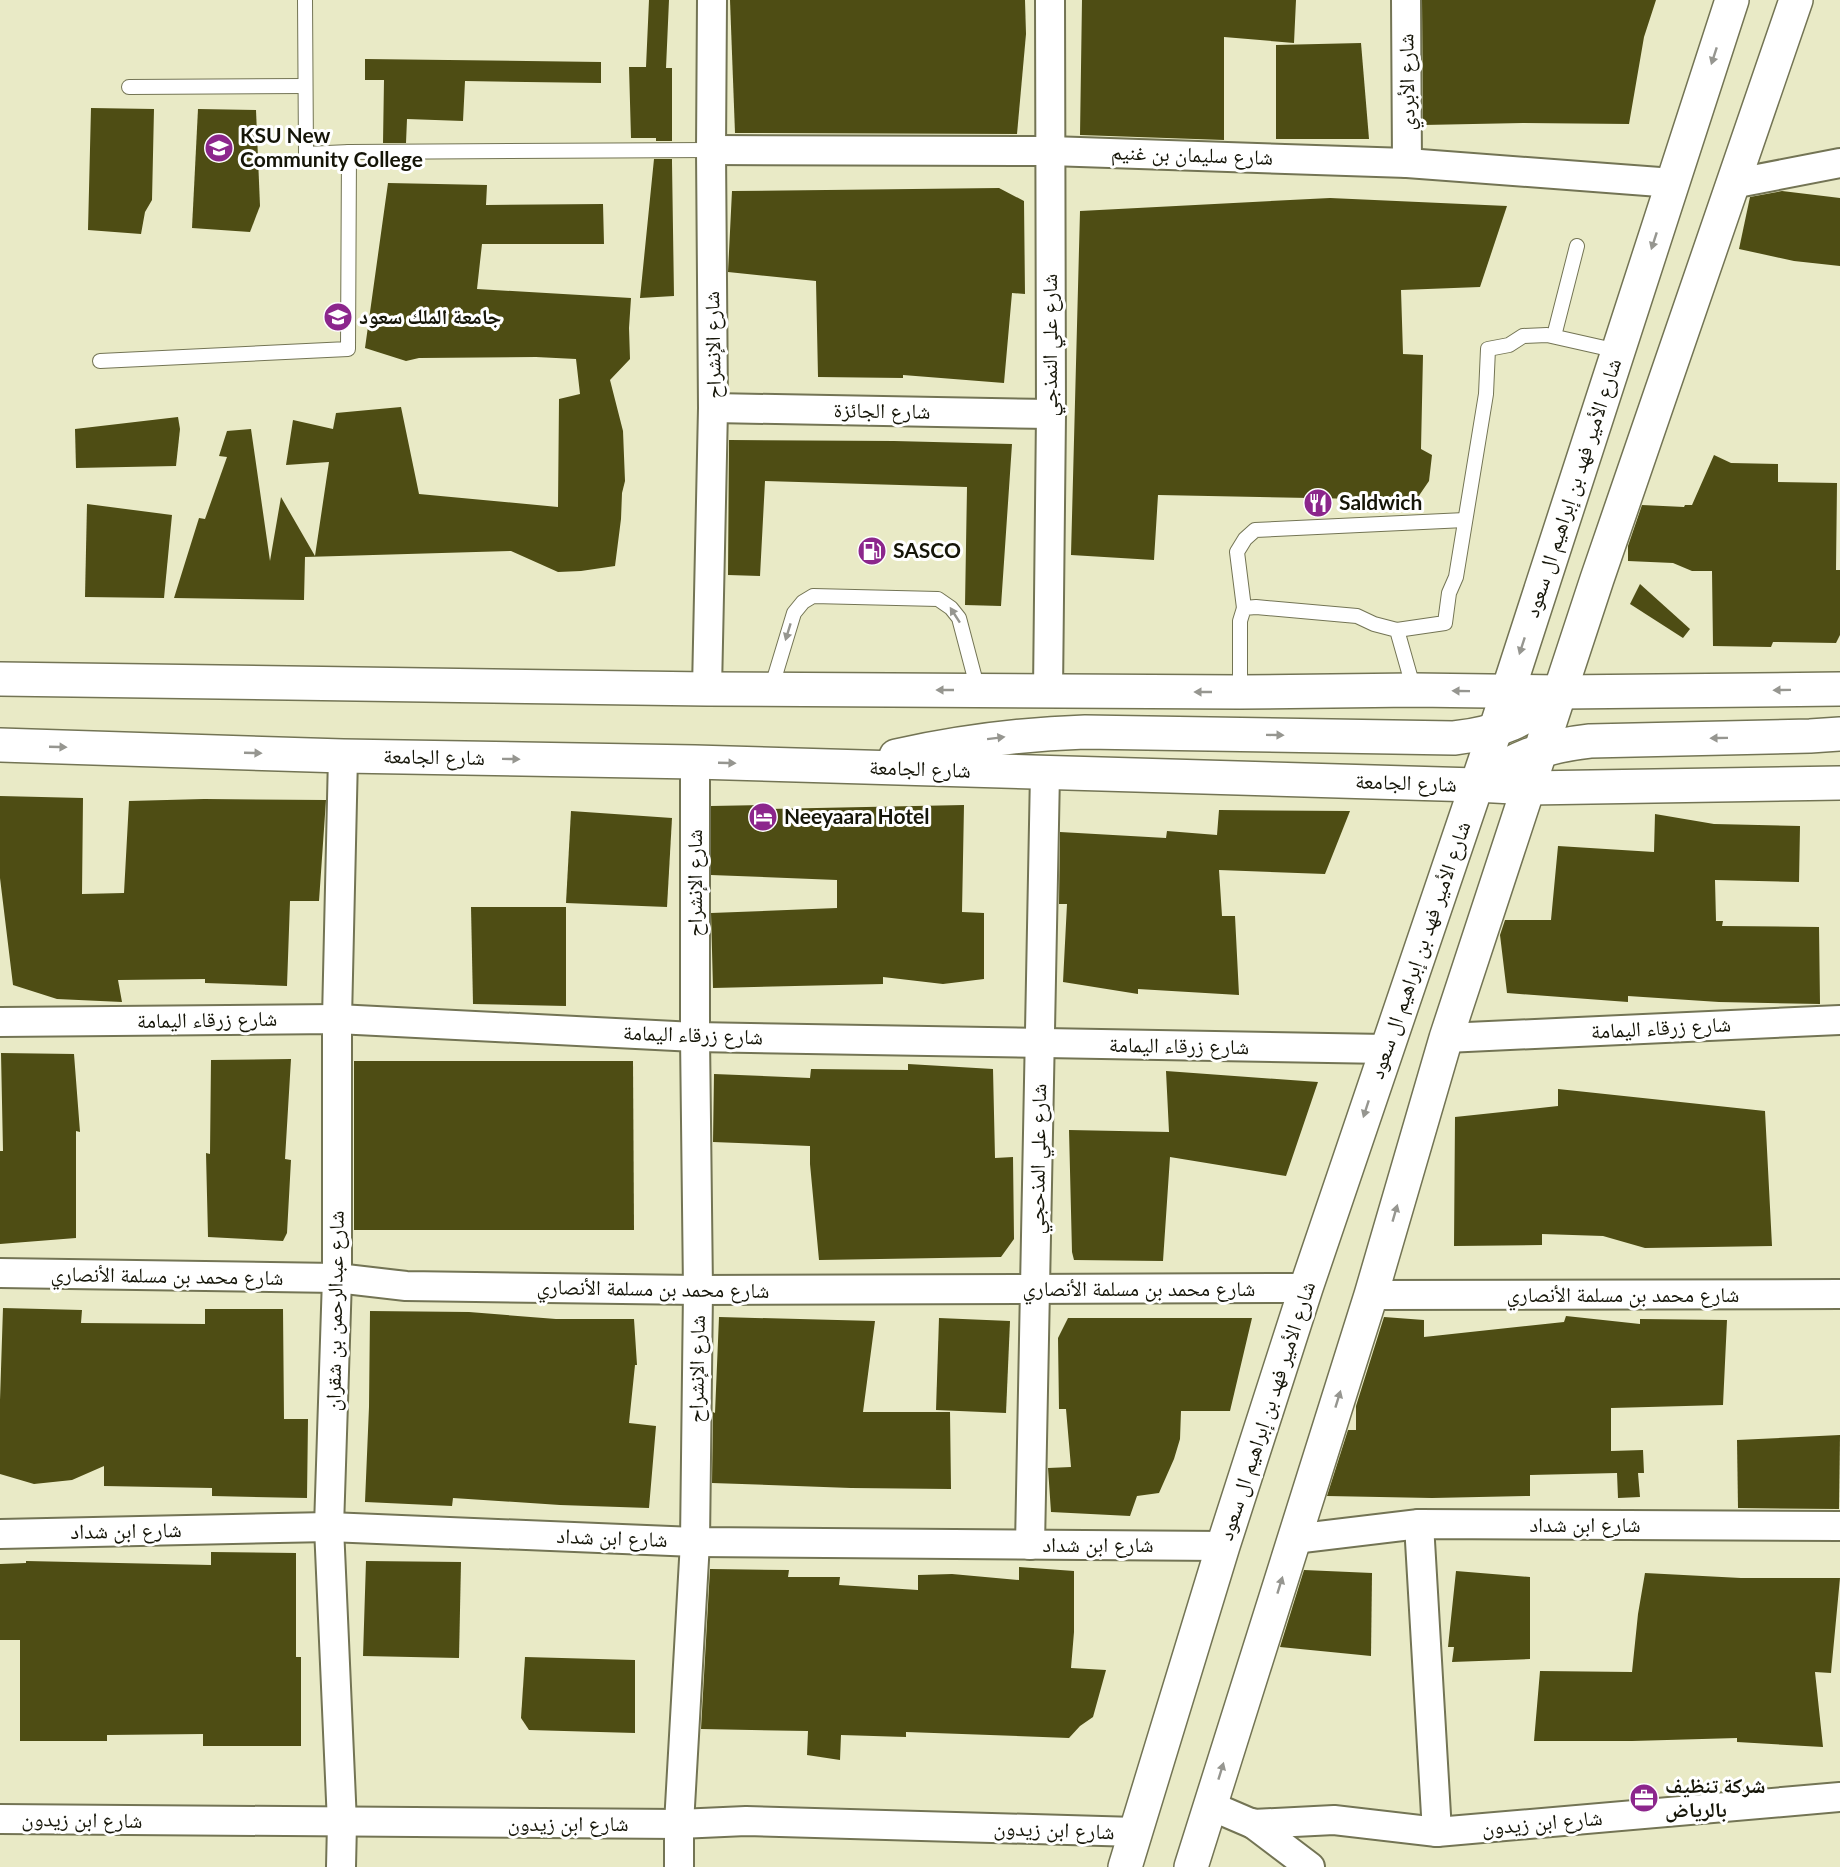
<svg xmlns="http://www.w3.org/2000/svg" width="1840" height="1867" font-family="Lato,'Noto Naskh Arabic',sans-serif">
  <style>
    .building { fill: #4e4d14 }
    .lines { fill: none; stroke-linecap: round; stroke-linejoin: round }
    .service-casing { stroke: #737454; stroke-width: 16 }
    .minor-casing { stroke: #737454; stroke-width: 32 }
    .secondary-casing { stroke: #737454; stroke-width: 36 }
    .primary-casing { stroke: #737454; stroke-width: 36 }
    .service { stroke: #fff; stroke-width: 14 }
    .minor { stroke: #fff; stroke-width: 28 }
    .secondary { stroke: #fff; stroke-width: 33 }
    .primary { stroke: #fff; stroke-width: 33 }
    .oneway { fill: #969690 }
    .labels { text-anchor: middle; stroke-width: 6; stroke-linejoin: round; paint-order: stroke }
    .street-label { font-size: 21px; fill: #151508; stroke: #fff }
    .poi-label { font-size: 21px; font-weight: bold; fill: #151508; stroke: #fff; text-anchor: start }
  </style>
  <rect width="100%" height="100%" fill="#e9eac6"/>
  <g class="building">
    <path d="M649,0H669L666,68H672V141H656V138H631L629,67H646Z"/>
    <path d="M730,0H1025L1026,34L1017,134L735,133Z"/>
    <path d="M1082,0H1296L1294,43L1224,37V140L1080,135Z"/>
    <path d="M1422,0H1656L1644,37L1629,124L1523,123L1423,125Z"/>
    <path d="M1361,43L1369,139H1276V45Z"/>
    <path d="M365,59L601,62V83L465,81L463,121L407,119L406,143H383L384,80H365Z"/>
    <path d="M91,108L154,109L152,200L145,212L141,234L88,230Z"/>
    <path d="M198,109L256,110L260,206L250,232L192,228Z"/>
    <path d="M654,159H672V163L674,296L640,298Z"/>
    <path d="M388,183L487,185L486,205L603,204L604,244H482L477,289L631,298L629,328L630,359L610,380L623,431L625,481L622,493L621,519L615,566L581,571L558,572L511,551L305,557L304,600L174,598L199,518L205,519L227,457L219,456L227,431L251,429L270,561L281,497L315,556L329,462L286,465L293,420L333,429L336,413L401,407L419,494L558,507L559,399L580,394L576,359L536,357L419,358L406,361L365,348Z"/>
    <path d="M999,188L1024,201L1025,294L1012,293L1004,383L903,375V378L818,377L816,281L728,272L732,191Z"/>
    <path d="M1782,191L1840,198V266L1794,261L1739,249L1750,197Z"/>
    <path d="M1330,198L1507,206L1480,287L1401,290L1403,354L1423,355L1421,449L1432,455L1429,481L1416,500L1158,495L1154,560L1071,555L1080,211Z"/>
    <path d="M178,417L180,429L176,466L76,468L75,429Z"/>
    <path d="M729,440L894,441L1012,444L1001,606L965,605L967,487L765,481L760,576L728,575Z"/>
    <path d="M1714,455L1731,463L1778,464V482L1837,483L1836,570H1840V635L1836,643L1773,642L1771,647L1713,646L1712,571H1692L1673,563L1628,561V546L1642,505L1684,507L1685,505H1692Z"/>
    <path d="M87,504L172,515L164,598L85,597Z"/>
    <path d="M1640,584L1690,629L1683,638L1630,604Z"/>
    <path d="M0,796L83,798L82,894L124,893L129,801L204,799L326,800L319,901H290L287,986L205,983V979L118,980L122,1002L57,999L13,985L0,878Z"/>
    <path d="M768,805V809L964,805L962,912L984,913V979L943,984L883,977V984L713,988L711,913L837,908V880L711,875V806Z"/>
    <path d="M1219,810L1350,811L1325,874L1219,870L1222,916H1235L1239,995L1138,989V994L1063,982L1067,904H1059L1060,832L1166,838L1167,831L1217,835Z"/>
    <path d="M571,811L672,818L667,907L566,903Z"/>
    <path d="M1655,814L1714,824L1800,826L1799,882L1715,880L1716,921H1723L1722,926L1819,927L1820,1004L1719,1002L1628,996V1002L1507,993L1500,935L1505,920H1551L1558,846L1654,852Z"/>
    <path d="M471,907H566V1006L473,1004Z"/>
    <path d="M1,1053L74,1054L80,1132L76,1131V1238L0,1244V1151H3Z"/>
    <path d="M291,1059L285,1159L291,1160L287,1233L283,1241L208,1237L206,1153L210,1154L211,1060Z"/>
    <path d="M354,1061H633L634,1230H354Z"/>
    <path d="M908,1064L993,1069L995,1158L1013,1157L1014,1239L1001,1257L819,1260L810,1164V1146L713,1142L714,1074L810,1078L811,1069L908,1070Z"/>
    <path d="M1166,1071L1318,1082L1286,1176L1170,1157L1163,1261L1074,1260L1072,1252L1069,1130L1169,1132Z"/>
    <path d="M1558,1089L1765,1111L1772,1246L1645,1248L1603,1236L1542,1234V1245L1454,1246L1455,1117L1558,1106Z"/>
    <path d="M3,1308L82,1310L81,1323L205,1324V1309H283L284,1419H308L307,1498L212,1496V1488L104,1486V1466L72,1480L34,1484L0,1474V1400Z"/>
    <path d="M370,1311L469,1312L556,1319H634L637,1365H635L629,1423L656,1426L649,1508L560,1505L453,1498L452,1506L365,1502L369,1407Z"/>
    <path d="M1566,1316L1640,1324V1319L1727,1320L1723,1405L1611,1408V1451L1643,1450L1644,1473H1638L1640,1497L1618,1498L1617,1473L1530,1475V1496L1432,1498L1327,1496L1348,1430H1356V1406L1384,1317L1424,1320V1337L1564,1322Z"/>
    <path d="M719,1317L875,1321L863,1412H950L951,1489L851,1488L712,1483L713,1412L715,1413Z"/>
    <path d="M939,1318L1010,1321L1006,1413L936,1410Z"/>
    <path d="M1068,1318H1252L1230,1411H1181L1180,1439L1174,1459L1159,1493L1137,1496L1130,1516L1051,1512L1048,1468L1071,1467L1066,1409H1059L1058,1338Z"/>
    <path d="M1840,1435L1839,1509L1738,1508L1737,1440Z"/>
    <path d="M211,1552L296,1553V1657H301V1746H203V1734L107,1735V1741H20V1640H0V1564L26,1563V1561L211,1565Z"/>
    <path d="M366,1561L461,1562L459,1658L363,1656Z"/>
    <path d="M1019,1567L1074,1571V1632L1071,1668L1106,1670L1093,1717L1080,1726L1069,1738L906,1732V1737L841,1735L840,1760L807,1755L808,1731L701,1729L710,1569L789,1570L788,1577H840L839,1585L918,1590V1575L952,1574L1019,1580Z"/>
    <path d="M1304,1570L1372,1573L1371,1656L1280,1647Z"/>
    <path d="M1456,1571L1530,1577V1659L1452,1662L1454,1647H1448Z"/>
    <path d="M1645,1573L1741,1578H1840L1831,1673L1815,1672L1823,1747L1737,1742V1738L1632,1741H1534L1540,1671L1632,1672L1638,1614Z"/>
    <path d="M525,1657L635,1660V1733L529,1730L521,1718Z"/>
  </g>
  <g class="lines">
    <g class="service-casing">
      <g id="service">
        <path d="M305,0L306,154L349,152L711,150"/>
        <path d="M129,87L305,86"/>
        <path d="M1554,336L1577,246"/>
        <path d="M100,361L348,349L349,152"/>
        <path d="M1244,608L1237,552L1245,539L1255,530L1465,520"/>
        <path d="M1397,630L1445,623L1449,593L1456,577L1486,394L1488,349L1509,345L1523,336L1547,335L1618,351"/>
        <path d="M771,689L794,613L803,602L813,596L938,599L951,608L959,618L978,690"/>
        <path d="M1240,692V621L1244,608L1256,607L1357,616L1374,624L1397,630L1414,690"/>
      </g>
    </g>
    <g class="minor-casing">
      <g id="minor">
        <path d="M1406,0L1407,163"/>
        <path d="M711,150L1050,151L1407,163L1673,183"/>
        <path d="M1732,184L1840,163"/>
        <path d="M713,408L1051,414"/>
        <path d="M707,689L713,408L711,150L712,0"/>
        <path d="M1048,691L1051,414L1050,0"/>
        <path d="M0,1022L337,1019L695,1037L1386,1049"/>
        <path d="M1446,1038L1840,1020"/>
        <path d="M0,1273L337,1278L406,1286L698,1290L1306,1288"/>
        <path d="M1371,1295L1840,1294"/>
        <path d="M1419,1524L1437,1832"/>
        <path d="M0,1534L329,1527L695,1542L1223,1546"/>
        <path d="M1294,1539L1419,1524L1840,1526"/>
        <path d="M1030,1545L1045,773"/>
        <path d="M1211,1806L1253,1824L1334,1820L1437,1832L1840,1797"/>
        <path d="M0,1819L679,1824L746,1821L1136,1832"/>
        <path d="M1252,1823L1310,1867"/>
        <path d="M341,1867L342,1823L329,1527L337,1278V1019L343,756"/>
        <path d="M679,1867V1824L695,1542L698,1290L695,1037V762"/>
      </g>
    </g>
    <g class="secondary-casing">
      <g id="secondary">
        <path d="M1125,1867L1223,1546L1306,1288L1495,731L1732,0"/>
        <path d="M1191,1867L1371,1295L1446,1038L1597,579L1796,0"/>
      </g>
    </g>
    <g class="primary-casing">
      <g id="primary">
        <path d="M0,679L707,689L1240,692L1414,690L1561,692L1840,689"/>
        <path d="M0,745L343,756L695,762L1476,785L1529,788L1840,783"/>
        <path d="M896,756C959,742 1021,734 1085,732L1454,738C1499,733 1527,720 1561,692"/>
        <path d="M1476,785C1513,758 1544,746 1590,741L1810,736L1840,734"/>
      </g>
    </g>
    <use href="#service" class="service"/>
    <use href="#minor" class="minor"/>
    <use href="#secondary" class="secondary"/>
    <use href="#primary" class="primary"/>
  </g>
  <defs><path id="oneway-solid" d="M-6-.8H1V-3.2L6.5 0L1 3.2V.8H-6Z" transform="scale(1.5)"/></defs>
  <g class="oneway">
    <use href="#oneway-solid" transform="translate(1714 56) rotate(108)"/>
    <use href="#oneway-solid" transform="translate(1654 241) rotate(108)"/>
    <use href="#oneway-solid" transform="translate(955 615) rotate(-123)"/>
    <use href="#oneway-solid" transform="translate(788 632) rotate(107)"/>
    <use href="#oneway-solid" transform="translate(1522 646) rotate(108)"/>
    <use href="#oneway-solid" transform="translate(945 690) rotate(-180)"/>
    <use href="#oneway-solid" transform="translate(1782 690) rotate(179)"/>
    <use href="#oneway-solid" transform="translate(1461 691) rotate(-179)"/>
    <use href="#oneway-solid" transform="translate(1203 692) rotate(-180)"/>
    <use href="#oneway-solid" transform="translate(1275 735) rotate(1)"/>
    <use href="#oneway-solid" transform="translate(996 738) rotate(-7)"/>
    <use href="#oneway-solid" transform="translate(1719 738) rotate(179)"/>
    <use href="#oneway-solid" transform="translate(58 747) rotate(2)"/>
    <use href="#oneway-solid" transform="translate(253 753) rotate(2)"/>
    <use href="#oneway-solid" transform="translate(511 759) rotate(1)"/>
    <use href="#oneway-solid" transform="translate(727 763) rotate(2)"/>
    <use href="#oneway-solid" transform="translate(1366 1109) rotate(108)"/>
    <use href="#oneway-solid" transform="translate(1395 1213) rotate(-74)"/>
    <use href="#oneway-solid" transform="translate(1338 1399) rotate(-73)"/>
    <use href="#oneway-solid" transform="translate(1280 1585) rotate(-73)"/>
    <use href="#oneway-solid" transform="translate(1221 1771) rotate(-73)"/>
  </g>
  <defs>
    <g id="university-disc" transform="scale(1.5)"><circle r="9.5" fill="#8c268c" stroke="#fff"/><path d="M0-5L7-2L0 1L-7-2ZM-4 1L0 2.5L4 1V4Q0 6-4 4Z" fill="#fff"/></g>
    <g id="restaurant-disc" transform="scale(1.5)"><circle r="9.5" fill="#8c268c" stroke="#fff"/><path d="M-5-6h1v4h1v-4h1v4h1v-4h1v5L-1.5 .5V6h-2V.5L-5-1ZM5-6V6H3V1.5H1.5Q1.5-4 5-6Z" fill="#fff"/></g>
    <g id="fuel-disc" transform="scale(1.5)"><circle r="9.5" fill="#8c268c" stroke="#fff"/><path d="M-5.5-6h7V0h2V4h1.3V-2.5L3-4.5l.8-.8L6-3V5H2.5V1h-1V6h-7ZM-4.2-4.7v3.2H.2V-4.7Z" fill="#fff"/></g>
    <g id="hotel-disc" transform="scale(1.5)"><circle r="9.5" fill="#8c268c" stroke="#fff"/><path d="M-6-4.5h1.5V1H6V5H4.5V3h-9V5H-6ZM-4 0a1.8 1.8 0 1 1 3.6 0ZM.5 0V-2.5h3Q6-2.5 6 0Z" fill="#fff"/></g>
    <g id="office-disc" transform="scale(1.5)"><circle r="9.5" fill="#8c268c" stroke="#fff"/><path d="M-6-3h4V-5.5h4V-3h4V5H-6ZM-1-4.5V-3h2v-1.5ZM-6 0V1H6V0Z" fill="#fff"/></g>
  </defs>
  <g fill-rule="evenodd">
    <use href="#university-disc" x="219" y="148"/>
    <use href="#university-disc" x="338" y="317"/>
    <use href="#restaurant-disc" x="1318" y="503"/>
    <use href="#fuel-disc" x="872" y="551"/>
    <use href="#hotel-disc" x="763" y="817"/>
    <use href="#office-disc" x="1644" y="1798"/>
  </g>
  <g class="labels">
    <g class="street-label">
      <text transform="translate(1407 82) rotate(-91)" y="7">شارع الأبردي</text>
      <text transform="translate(1192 155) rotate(2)" y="7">شارع سليمان بن غنيم</text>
      <text transform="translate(713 345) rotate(-91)" y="7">شارع الإنشراح</text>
      <text transform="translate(1050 345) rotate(-90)" y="7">شارع علي النمذجي</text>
      <text transform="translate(882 411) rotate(1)" y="7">شارع الجائزة</text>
      <text transform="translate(1573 488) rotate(-72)" y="7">شارع الأمير فهد بن إبراهيم ال سعود</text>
      <text transform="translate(434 757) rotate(1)" y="7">شارع الجامعة</text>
      <text transform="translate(920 769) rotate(2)" y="7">شارع الجامعة</text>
      <text transform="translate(1406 783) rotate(2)" y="7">شارع الجامعة</text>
      <text transform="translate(695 883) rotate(-90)" y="7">شارع الإنشراح</text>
      <text transform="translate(1420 950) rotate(-71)" y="7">شارع الأمير فهد بن إبراهيم ال سعود</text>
      <text transform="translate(207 1020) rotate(-1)" y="7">شارع زرقاء اليمامة</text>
      <text transform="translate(1661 1028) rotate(-3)" y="7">شارع زرقاء اليمامة</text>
      <text transform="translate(693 1035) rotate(2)" y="7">شارع زرقاء اليمامة</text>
      <text transform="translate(1179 1046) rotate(1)" y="7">شارع زرقاء اليمامة</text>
      <text transform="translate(1038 1159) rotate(-89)" y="7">شارع علي المذحجي</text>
      <text transform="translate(167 1276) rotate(1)" y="7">شارع محمد بن مسلمة الأنصاري</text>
      <text transform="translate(653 1289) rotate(1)" y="7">شارع محمد بن مسلمة الأنصاري</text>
      <text x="1139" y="1296">شارع محمد بن مسلمة الأنصاري</text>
      <text x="1623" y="1302">شارع محمد بن مسلمة الأنصاري</text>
      <text transform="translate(335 1311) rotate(-89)" y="7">شارع عبدالرحمن بن شقران</text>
      <text transform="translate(697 1369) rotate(-89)" y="7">شارع الإنشراح</text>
      <text transform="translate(1267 1411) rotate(-72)" y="7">شارع الأمير فهد بن إبراهيم ال سعود</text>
      <text x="1585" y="1532">شارع ابن شداد</text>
      <text transform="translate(126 1531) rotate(-1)" y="7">شارع ابن شداد</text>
      <text transform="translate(612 1538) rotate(2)" y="7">شارع ابن شداد</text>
      <text x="1098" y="1552">شارع ابن شداد</text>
      <text transform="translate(82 1820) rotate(1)" y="7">شارع ابن زيدون</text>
      <text transform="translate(1542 1823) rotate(-5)" y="7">شارع ابن زيدون</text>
      <text x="568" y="1831">شارع ابن زيدون</text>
      <text transform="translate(1054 1830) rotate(2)" y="7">شارع ابن زيدون</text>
    </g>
    <g class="poi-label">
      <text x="240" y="143">KSU New<tspan x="240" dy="24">Community College</tspan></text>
      <text x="359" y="324">جامعة الملك سعود</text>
      <text x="1339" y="510">Saldwich</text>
      <text x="893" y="558">SASCO</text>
      <text x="784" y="824">Neeyaara Hotel</text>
      <text x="1665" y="1793">شركة تنظيف<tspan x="1665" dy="24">بالرياض</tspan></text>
    </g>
  </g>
</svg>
